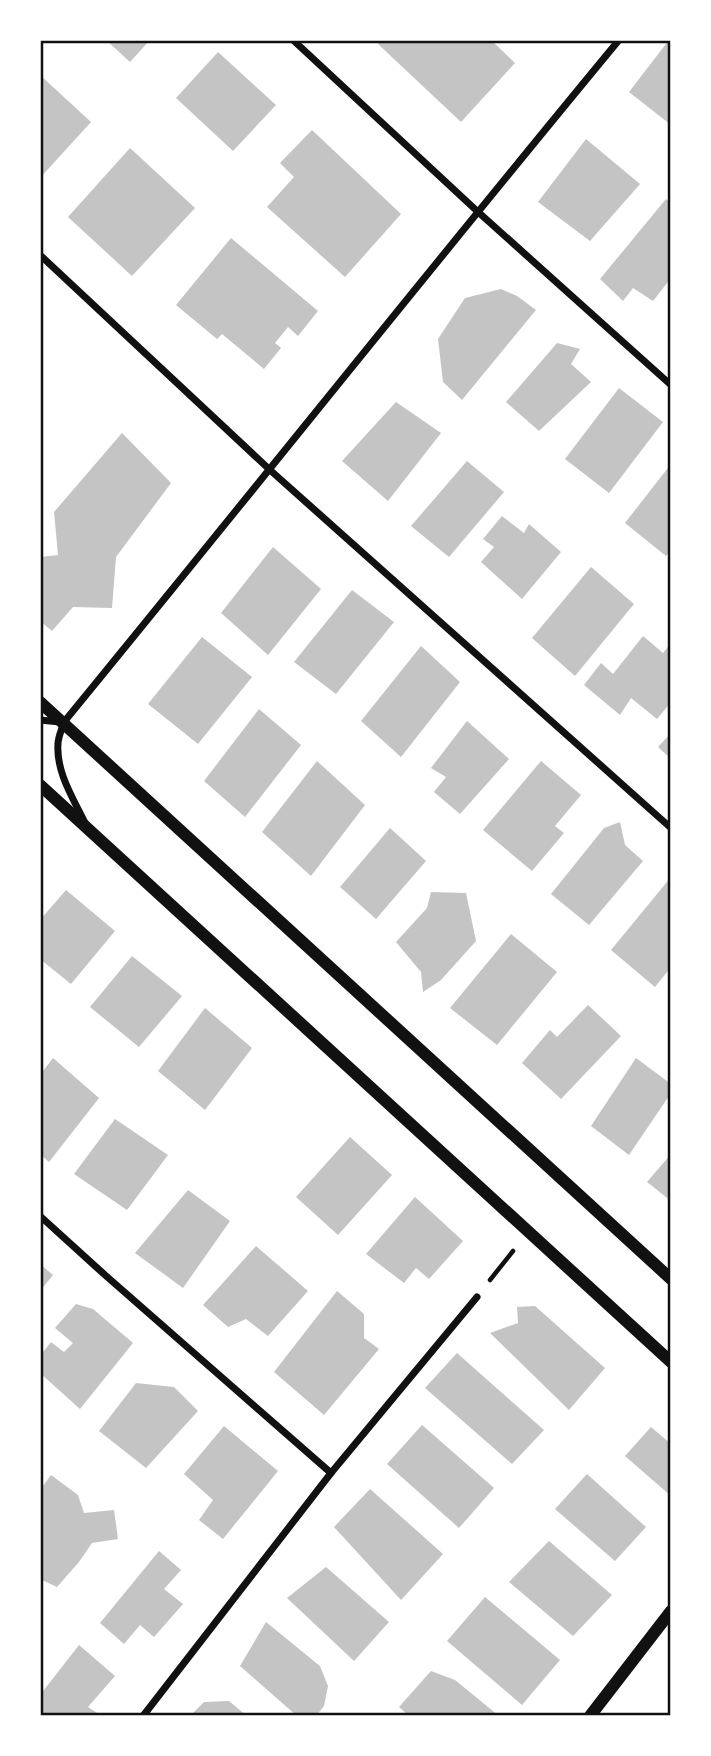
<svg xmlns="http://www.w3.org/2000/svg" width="711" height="1756" font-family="'Public Sans',sans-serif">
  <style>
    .building { fill: #c4c4c4 }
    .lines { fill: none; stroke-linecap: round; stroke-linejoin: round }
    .path { stroke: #111; stroke-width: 4.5 }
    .minor { stroke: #111; stroke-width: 7 }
    .tertiary { stroke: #111; stroke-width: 12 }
    .neatline { fill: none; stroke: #111; stroke-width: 2.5 }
  </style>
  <rect width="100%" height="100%" fill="#fff"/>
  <g class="building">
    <path d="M106,40H150L130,62Z"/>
    <path d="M381,40H491L515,63L461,122L378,44Z"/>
    <path d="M669,40H671V125L629,92Z"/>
    <path d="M218,52L276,105L233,151L176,98Z"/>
    <path d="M40,75L91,122L40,178Z"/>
    <path d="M312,130L401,214L345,277L267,207L294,177L280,163Z"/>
    <path d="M586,139L640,184L590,241L538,202Z"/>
    <path d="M130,148L195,208L132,276L68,217Z"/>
    <path d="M666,199L671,204V278L653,301L633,288L623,301L600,279Z"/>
    <path d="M231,238L318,311L298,336L288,327L275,343L281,348L264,369L222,334L217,339L176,305Z"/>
    <path d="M501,289L517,296L536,310L462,400L443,382L438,339L465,298Z"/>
    <path d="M557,343L580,349L571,364L591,382L539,431L506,402Z"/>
    <path d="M619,388L663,422L609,493L565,459Z"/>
    <path d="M396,402L441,433L388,501L342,461Z"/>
    <path d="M122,433L171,483L116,557L112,608L73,607L52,631L40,621V557L58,555L54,512Z"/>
    <path d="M467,461L504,492L449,557L411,526Z"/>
    <path d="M671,464V551L666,556L625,523Z"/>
    <path d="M502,516L524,533L529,524L561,552L522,599L481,562L494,547L483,539Z"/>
    <path d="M273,547L321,589L268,655L221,613Z"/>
    <path d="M591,567L634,604L575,676L532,638Z"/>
    <path d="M352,590L394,622L336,694L294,662Z"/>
    <path d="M643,636L663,653L671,643V702L657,719L631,698L620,715L584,685L601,663L613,674Z"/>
    <path d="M202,637L252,677L198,744L148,704Z"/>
    <path d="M421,646L460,682L401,757L361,721Z"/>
    <path d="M259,709L301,745L245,817L204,781Z"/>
    <path d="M467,721L509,759L460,814L434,792L446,777L431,768Z"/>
    <path d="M671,733V759L658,747Z"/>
    <path d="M317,761L365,805L311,876L262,832Z"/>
    <path d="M541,761L581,795L555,826L564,833L532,871L483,830Z"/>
    <path d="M620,822L625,845L643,861L589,925L551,894L604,828Z"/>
    <path d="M390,828L426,861L376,919L340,887Z"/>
    <path d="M671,877V967L655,987L611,950Z"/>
    <path d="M66,890L115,931L71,984L40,959V920Z"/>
    <path d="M431,892L466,893L476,941L441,980L423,992L421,972L396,942L427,908Z"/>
    <path d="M511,934L557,972L497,1045L450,1008Z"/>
    <path d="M132,956L182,996L139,1047L90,1007Z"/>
    <path d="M588,1005L621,1036L561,1099L522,1063L550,1030L557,1037Z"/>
    <path d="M205,1008L252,1048L205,1110L158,1071Z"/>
    <path d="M53,1058L99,1098L49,1162L40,1154V1075Z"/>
    <path d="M636,1058L671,1084V1093L629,1155L591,1126Z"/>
    <path d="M115,1119L168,1155L127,1210L74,1174Z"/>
    <path d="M350,1137L392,1175L338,1235L296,1197Z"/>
    <path d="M671,1154V1201L647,1182Z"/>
    <path d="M188,1190L230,1221L183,1288L135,1253Z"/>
    <path d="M415,1197L463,1241L429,1279L416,1268L404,1283L366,1254Z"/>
    <path d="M256,1246L308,1291L268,1336L246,1319L228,1327L203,1305Z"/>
    <path d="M40,1264L53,1275L40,1291Z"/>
    <path d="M337,1291L364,1314V1338L379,1349L324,1415L274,1372Z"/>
    <path d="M76,1304L93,1309L133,1343L80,1409L40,1373V1356L51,1342L64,1352L73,1343L55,1328Z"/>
    <path d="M535,1306L605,1368L569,1410L490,1333L518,1323L517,1307Z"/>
    <path d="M457,1353L544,1430L512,1464L425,1388Z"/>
    <path d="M136,1383L174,1387L198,1411L146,1468L99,1431Z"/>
    <path d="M422,1425L494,1488L459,1528L387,1464Z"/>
    <path d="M224,1426L278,1471L223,1539L199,1520L213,1500L184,1474Z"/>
    <path d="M651,1427L671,1444V1496L625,1456Z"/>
    <path d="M587,1474L646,1527L615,1561L555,1509Z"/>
    <path d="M51,1475L78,1495L84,1513L114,1510L118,1539L92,1543L79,1562L57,1587L40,1579V1490Z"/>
    <path d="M370,1489L443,1554L401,1600L334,1527Z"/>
    <path d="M549,1541L612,1595L573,1636L509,1582Z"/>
    <path d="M159,1551L181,1570L164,1589L183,1604L154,1637L140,1625L124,1644L100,1623Z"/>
    <path d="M326,1567L389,1622L354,1661L287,1598Z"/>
    <path d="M485,1597L560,1660L522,1705L447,1641Z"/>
    <path d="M266,1622L320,1666L328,1686L324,1706L316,1716H297L240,1666Z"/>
    <path d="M79,1645L115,1676L88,1707L97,1713L95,1716H40V1695Z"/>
    <path d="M431,1671L455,1680L499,1716H409L399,1707Z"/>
    <path d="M229,1701L247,1716H190L204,1702Z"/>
  </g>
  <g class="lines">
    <path class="path" d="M490,1280L513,1251"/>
    <g class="minor">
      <path d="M293,40L477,211L671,385"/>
      <path d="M40,255L270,470L671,828"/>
      <path d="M40,720L60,722"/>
      <path d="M85,823C73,798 56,772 58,744C58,737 62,729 64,722C250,495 432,266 619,40"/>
      <path d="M40,1216L105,1275L331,1473"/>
      <path d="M143,1716L331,1473L477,1297"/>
    </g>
    <g class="tertiary">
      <path d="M40,702L671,1279"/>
      <path d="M40,785L671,1362"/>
      <path d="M590,1716L671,1611"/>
    </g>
  </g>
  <rect width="711" height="1756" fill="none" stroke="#ffffff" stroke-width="84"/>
  <rect x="42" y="42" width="627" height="1672" class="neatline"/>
</svg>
